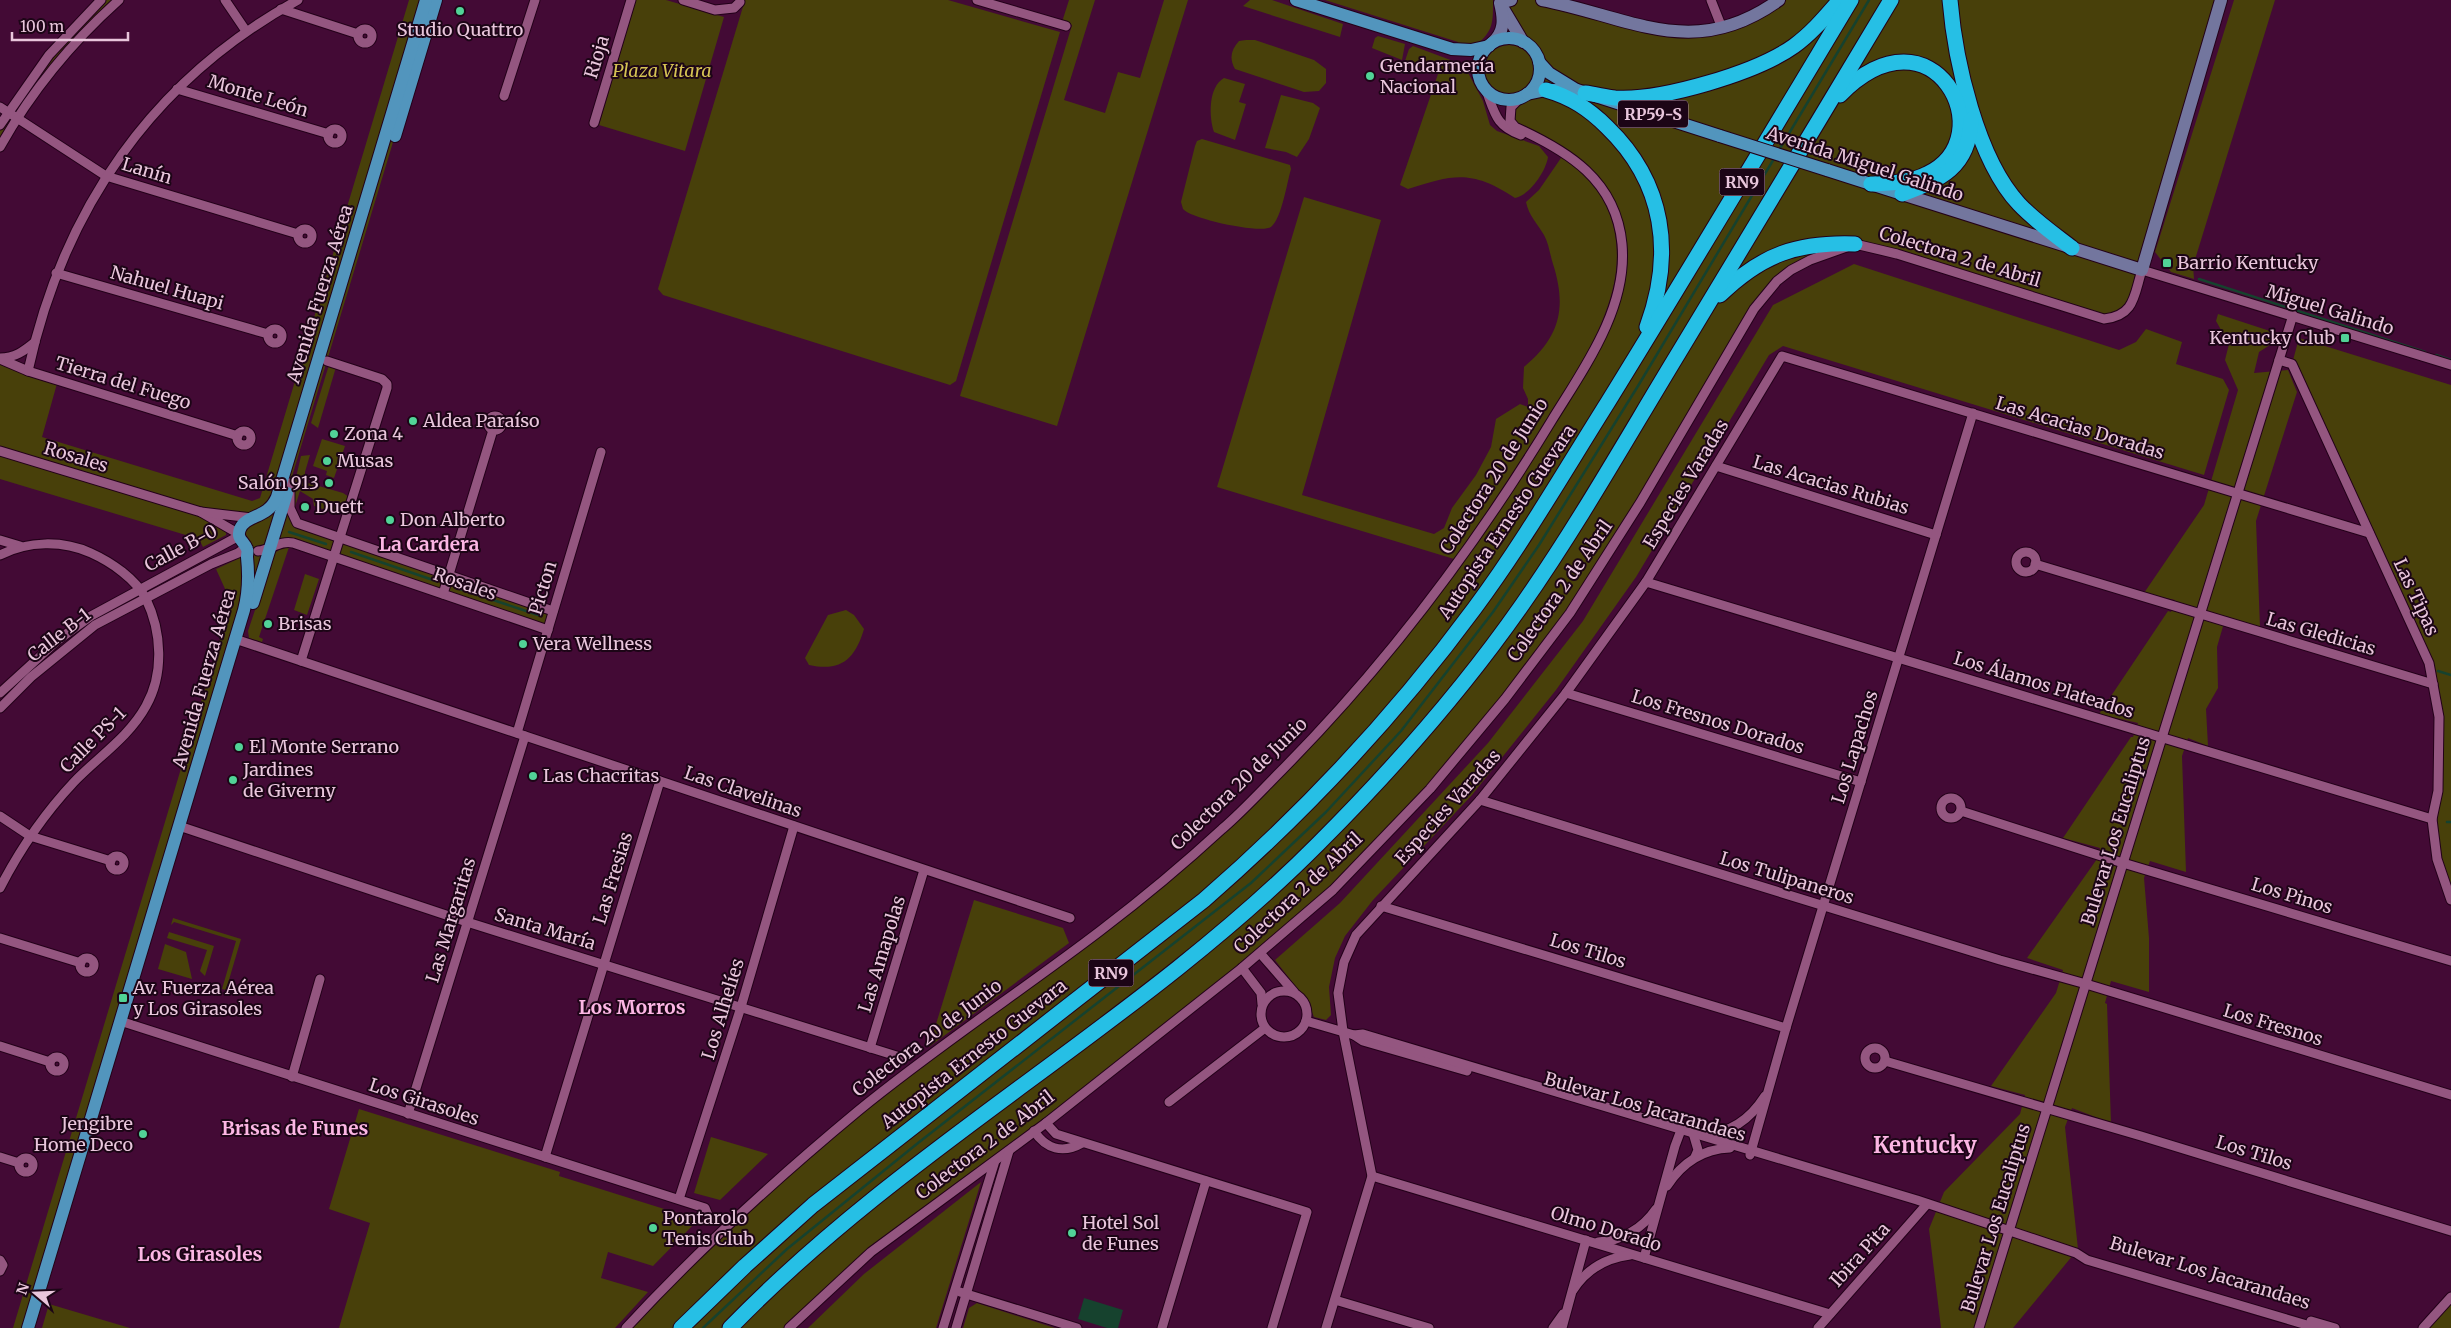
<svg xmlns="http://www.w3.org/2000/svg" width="2451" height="1328" font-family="Merriweather,serif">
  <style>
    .green { fill: #48400a }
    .water { fill: #16422e }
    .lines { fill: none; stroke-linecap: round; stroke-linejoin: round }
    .stream { stroke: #16422e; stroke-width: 2.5 }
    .street-casing { stroke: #230019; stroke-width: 11 }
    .secondary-casing { stroke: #230019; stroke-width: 14 }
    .primary-casing { stroke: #230019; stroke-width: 14 }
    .highway-casing { stroke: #230019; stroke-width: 17 }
    .street { stroke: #945680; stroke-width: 9 }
    .secondary { stroke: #73769e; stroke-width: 12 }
    .primary { stroke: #5295bd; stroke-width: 12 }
    .highway { stroke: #26bfe5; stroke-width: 15 }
    .primary-bridge-casing { stroke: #230019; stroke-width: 14; stroke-linecap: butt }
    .primary-bridge { stroke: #5295bd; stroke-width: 12 }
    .poi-dot { fill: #51d397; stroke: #1c0516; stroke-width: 2 }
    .labels { text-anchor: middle; stroke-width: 4; stroke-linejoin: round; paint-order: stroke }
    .shield { fill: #1c0516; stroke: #ac8ca1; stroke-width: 1 }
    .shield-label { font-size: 16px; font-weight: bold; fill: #e9c6dc }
    .poi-label { font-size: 18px; fill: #e9c6dc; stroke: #1c0516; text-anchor: start }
    .street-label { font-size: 18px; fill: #e9c6dc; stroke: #1c0516 }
    .park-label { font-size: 18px; font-style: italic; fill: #d5c353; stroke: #1c0516 }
    .neighbourhood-label { font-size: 19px; font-weight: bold; fill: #fcb6e4; stroke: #1c0516 }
    .district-label { font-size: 22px; font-weight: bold; fill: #fcb6e4; stroke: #1c0516 }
  </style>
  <rect width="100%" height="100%" fill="#430a35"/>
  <g class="green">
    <path d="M101,0H119L82,37L0,147V125L28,83Z"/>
    <path d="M409,0H436L290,483L294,520L553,611L548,630L293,543L276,546L250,612L35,1328H28L244,610L242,544L246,522L0,451V359L58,380L42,437L252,501L260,498Z"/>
    <path d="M636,0H666L724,17L685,151L599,125Z"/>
    <path d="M745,0H948L1060,32L956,381L950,385L663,295L658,289Z"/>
    <path d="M1069,0H1095L1064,100L1105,113L1118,72L1140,78L1164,0H1188L1057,426L960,396L1072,25L1062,22Z"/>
    <path d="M1250,0H1272L1343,24L1340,37L1243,6Z"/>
    <path d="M1325,0H1493C1493,21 1494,31 1476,45H1457L1458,42Z"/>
    <path d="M1511,0H1542L1697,32L1779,0H2221L2133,301L2114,318L1855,244L1810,260L1777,281L1570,613L1430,789L1333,890L1242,968L871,1252L789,1328H626L676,1274L862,1108L1163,881L1298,754L1460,561L1600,339L1620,282L1617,220L1587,170L1515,127L1509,114L1534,87L1539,71L1536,54L1523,42L1505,14Z"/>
    <path d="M2234,0H2275L2193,266L2194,279L2171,272L2168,268L2172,264L2167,257L2162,261L2155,252Z"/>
    <path d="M1378,36L1405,44L1402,60L1372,48L1375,38Z"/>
    <path d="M1246,40H1255L1314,60L1326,69V83L1319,91L1304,92L1235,69C1229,58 1231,50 1239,41Z"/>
    <circle cx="1509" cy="70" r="25"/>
    <path d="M1413,46L1464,65L1483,101L1490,125L1497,131L1539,146L1548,157C1546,171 1530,195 1515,198C1472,170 1455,174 1408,189L1400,185L1438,74L1405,61L1409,49Z"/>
    <path d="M1224,78L1245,84L1239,102L1246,104L1235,140L1214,132C1209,117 1208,87 1224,78Z"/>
    <path d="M1281,95L1313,103L1320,108L1309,139L1297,157L1286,152L1265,148Z"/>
    <path d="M1202,139L1290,165L1291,169C1287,182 1282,218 1271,227C1261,234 1191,219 1183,209L1181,202L1195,146L1197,141Z"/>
    <path d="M1561,158C1578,161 1590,180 1599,193C1618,221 1621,259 1612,292C1601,334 1576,373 1552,410C1521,461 1488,511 1454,559L1217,487L1304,197L1381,220L1302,495L1434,534L1444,528L1452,508L1476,475L1491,447L1496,419L1520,404L1528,407V399L1523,388L1524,367C1560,337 1567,308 1553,264C1550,255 1549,244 1544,235C1537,223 1529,216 1526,202L1539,190Z"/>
    <path d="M1854,264L2119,350L2136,342L2146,329L2182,342L2176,364L2223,379L2229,390L2204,475L1783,346L1769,355L1636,577L1556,690L1472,795L1373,900L1345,936L1335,958L1329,987L1331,1015L1326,1020L1314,1017L1307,1001L1275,960L1340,903L1488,743L1583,621L1773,305Z"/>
    <path d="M2218,314L2273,332L2270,345L2259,352L2254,373L2288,370L2297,392L2256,521L2260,628L2226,616L2217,647L2218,688L2206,709L2208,746L2188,738L2182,756L2186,872L2150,861L2144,878L2149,938V992L2111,981L2105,1003L2107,1004L2111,1123L2072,1108L2065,1127L2078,1249L2013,1328H1941L1929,1229L1944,1192L2020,1114L2025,1095L1991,1086L2056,993L2063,970L2027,958L2097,859L2100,848L2063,838L2131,737H2133L2138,723L2099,714L2168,611L2171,612L2175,600L2144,593L2204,505L2238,390L2225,360L2229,344L2216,321Z"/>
    <path d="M2299,338L2451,385V900L2432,819L2440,755L2429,663L2292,364Z"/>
    <path d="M329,365L336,367L318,428L311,423Z"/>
    <path d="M322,439L345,446L334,478L326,475L327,471L313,466Z"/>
    <path d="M0,454L203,517L226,531V535L203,547L199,539L0,479Z"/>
    <path d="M310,455L305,472V482L343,493L349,497L345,507L334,513L314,506L313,499L300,491L293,513V490L301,456Z"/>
    <path d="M290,544L259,637L263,639L262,642L249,638L248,631L274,553Z"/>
    <path d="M240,558L243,559L247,589L25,1328H13L231,602L216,569Z"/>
    <path d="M305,574L319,579L307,615L294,610Z"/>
    <path d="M846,610L854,615L864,629C855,659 841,672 809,665L805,658L828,615Z"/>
    <path d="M974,900L1063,928L1069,943L929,1047Z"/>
    <path d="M173,918L241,939L226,990L222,989L236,941L174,922L171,925Z"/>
    <path d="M169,932L214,946L205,976L200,971L207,950L167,938Z"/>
    <path d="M165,944L186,952L192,979L158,969Z"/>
    <path d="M359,1109L560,1172L559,1176L693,1218L695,1223L653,1266L608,1252L601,1278L648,1292L615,1328H339L370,1223L329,1209Z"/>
    <path d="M711,1137L768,1154L720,1200L694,1193Z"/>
    <path d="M981,1182L936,1328H808L864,1274Z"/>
    <path d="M2451,1297V1328H2423Z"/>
    <path d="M977,1303L1055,1328H963L969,1308Z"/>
    <path d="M49,1304L130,1328H42Z"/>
  </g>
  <path class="water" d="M1084,1298L1123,1310L1118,1328H1107L1078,1319Z"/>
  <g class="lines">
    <g class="stream">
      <path d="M1779,150L1869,0"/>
      <path d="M2199,279L2425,352"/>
      <path d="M2436,355L2451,360"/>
      <path d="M289,532L326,544"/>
      <path d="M351,552L436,581"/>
      <path d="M457,588L538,615"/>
      <path d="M2438,671L2451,675"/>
      <path d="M2447,822H2451"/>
      <path d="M703,1328L787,1249L918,1143L1251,883L1326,812L1401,731L1493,612L1539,545L1638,386L1775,157"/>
    </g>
    <g class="street-casing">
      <g id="street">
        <path d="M225,0L246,31"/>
        <path d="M683,0L715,10L734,8L740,2"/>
        <path d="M977,0L1066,26"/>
        <path d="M1711,0L1722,28"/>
        <path d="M281,9L358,34"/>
        <circle cx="365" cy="36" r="7"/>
        <path d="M177,89L329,134"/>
        <path d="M1486,90C1495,114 1496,126 1521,135"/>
        <path d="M504,96L535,0"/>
        <path d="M0,107L106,176L298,234"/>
        <path d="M594,123L631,0"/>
        <path d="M0,125L49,55L101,0"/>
        <circle cx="335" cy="136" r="7"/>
        <path d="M0,147C31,92 72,42 119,0"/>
        <circle cx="305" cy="236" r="7"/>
        <path d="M56,273L268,334"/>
        <circle cx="275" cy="336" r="7"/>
        <path d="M0,358C15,358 24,351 35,342"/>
        <path d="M0,359L28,371L238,436"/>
        <path d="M2279,360L2292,364L2429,663L2439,717L2438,791L2432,819L2437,859L2451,900"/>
        <path d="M28,371C63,210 152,80 298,0"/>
        <circle cx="495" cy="423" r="7"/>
        <circle cx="244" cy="438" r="7"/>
        <path d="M0,451L201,512L239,534"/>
        <path d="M1716,466L1936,535"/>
        <path d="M290,483V508L297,523L553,611"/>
        <path d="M201,512L252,518"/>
        <path d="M0,540L20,546"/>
        <path d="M258,551C271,550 280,540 293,543L548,630"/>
        <circle cx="2026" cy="562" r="10"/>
        <path d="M0,555C28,541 62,540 91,553C111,562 136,579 146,599C162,632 164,674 146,706C129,737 98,757 74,782C44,814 20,849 0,888"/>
        <path d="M2035,564L2433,684"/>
        <path d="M1646,582L2432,819"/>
        <path d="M443,594L493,430"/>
        <path d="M235,639L1070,918"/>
        <path d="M301,661L387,388V384L382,379L327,361"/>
        <path d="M0,693L58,640L91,616L239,536"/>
        <path d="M1566,693L1861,782"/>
        <path d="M0,708L31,677L95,625L211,564L238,553L245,548"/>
        <path d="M517,733L601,452"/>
        <circle cx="1951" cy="808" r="10"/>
        <path d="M1480,800L2000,960L2086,984L2451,1095"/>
        <path d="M1961,811L2123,863L2451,961"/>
        <path d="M0,816L30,836L111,861"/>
        <path d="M179,826L467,922L903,1058"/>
        <circle cx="117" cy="863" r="7"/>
        <path d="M1381,906L1786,1028"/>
        <path d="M0,938L81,963"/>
        <path d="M1260,953L1294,992"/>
        <circle cx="87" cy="965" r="7"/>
        <path d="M1242,968L1261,993L1262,1004"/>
        <circle cx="1284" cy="1014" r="23"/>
        <path d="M120,1021L705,1208L710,1220"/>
        <path d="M1306,1021L1354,1035L1363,1041L1467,1071"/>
        <path d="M1354,1035L1363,1034L1917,1200L2076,1253L2087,1260L2317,1328"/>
        <path d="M0,1046L50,1062"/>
        <circle cx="1875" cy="1058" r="10"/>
        <path d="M870,1048L924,870"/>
        <circle cx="57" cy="1064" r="7"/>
        <path d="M1885,1061L2141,1136L2451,1231"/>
        <path d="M292,1077L320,979"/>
        <path d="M1169,1102L1265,1028"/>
        <path d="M408,1114L525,736"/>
        <path d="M1046,1123L1056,1134L1307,1212L1272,1328"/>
        <path d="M1034,1131C1046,1149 1063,1154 1082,1143"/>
        <path d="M1693,1133L1698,1150L1695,1157"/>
        <path d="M1705,1134C1732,1133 1751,1118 1765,1096"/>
        <path d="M1750,1155L1786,1028L1973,413"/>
        <path d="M0,1157L19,1163"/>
        <path d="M545,1157L660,781"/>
        <circle cx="26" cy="1165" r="7"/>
        <path d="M1372,1176L1830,1314"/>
        <path d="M1667,1186C1682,1163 1702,1149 1730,1148"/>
        <path d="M679,1199L741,1007L794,826"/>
        <path d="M1598,1242C1622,1241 1643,1228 1656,1209"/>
        <path d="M1644,1258L1675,1146L1681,1130"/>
        <path d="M0,1260L3,1265L0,1271"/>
        <path d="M1573,1290C1586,1270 1606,1258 1630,1255"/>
        <path d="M960,1292L1077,1328"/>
        <path d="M1335,1300L1429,1328"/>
        <path d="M2311,1321L2335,1328"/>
        <path d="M626,1328C698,1250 776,1179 858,1111C936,1047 1020,992 1100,931C1142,899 1183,865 1222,829C1243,811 1262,790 1282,770C1386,665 1475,547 1552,420C1584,368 1628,308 1622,244C1616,180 1568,151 1515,127L1510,121L1511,107L1520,98"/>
        <path d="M789,1328L871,1252L1046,1123L1242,968L1333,890L1430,789L1505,699L1570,613L1640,503L1754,309L1777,281L1791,270L1810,260L1855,244L1897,254L2104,319C2135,316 2134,295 2142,270L2451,365"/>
        <path d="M943,1328L995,1161"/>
        <path d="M956,1328L1009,1151"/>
        <path d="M1162,1328L1206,1181"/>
        <path d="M1326,1328L1372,1176L1343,1031L1338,993L1344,962L1356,935L1480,800L1566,693L1646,582L1782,356L2369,533"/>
        <path d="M1553,1328L1563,1314"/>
        <path d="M1562,1328L1586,1240"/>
        <path d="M1818,1328L1927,1204"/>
        <path d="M1979,1328L2293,315"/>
        <path d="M2423,1328L2451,1297"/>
      </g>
    </g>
    <g class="secondary-casing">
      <g id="secondary">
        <path d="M1542,0C1631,17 1693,62 1779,0"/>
        <path d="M1504,10L1523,42"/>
        <path d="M1492,43C1505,32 1504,19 1500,3L1511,0"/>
        <path d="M1902,194L2142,270L2221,0"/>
      </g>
    </g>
    <g class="primary-casing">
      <g id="primary">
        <path d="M1296,0L1452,49L1471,50L1489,46"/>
        <circle cx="1509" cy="69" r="31"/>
        <path d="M1539,62L1549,73L1575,89"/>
        <path d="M1527,94L1546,90H1577L1720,136"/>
        <path d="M395,136L436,0"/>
        <path d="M1827,170L1902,194"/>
        <path d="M253,603L287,493"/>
        <path d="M28,1328L244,610C249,591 249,576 247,557C247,554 248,551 247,549C244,541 236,539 240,529C246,514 268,519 277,497L426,0"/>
      </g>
    </g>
    <g class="highway-casing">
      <g id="highway">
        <path d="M1950,0C1955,61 1977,159 2019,204C2035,221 2054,234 2072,248"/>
        <path d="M1546,90C1571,97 1589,109 1607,127C1665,183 1674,254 1647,327"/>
        <path d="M1585,93C1595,94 1605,97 1615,98C1661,101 1756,73 1794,46C1812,33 1826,16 1840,0"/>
        <path d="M1840,95C1933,0 2005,137 1927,174C1910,183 1890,183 1871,184"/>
        <path d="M1902,194C1941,179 1969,168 1971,120"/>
        <path d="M1720,295C1762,254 1798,242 1855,244"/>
        <path d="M681,1328L745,1266L813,1205L1204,900C1304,813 1395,716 1474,609C1523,543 1564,472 1608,402C1690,269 1770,135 1851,0"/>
        <path d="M730,1328C907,1145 1138,1025 1318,844C1392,770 1462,691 1522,605C1578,525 1627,438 1678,354C1750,236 1820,118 1891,0"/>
      </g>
    </g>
    <use href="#street" class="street"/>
    <use href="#secondary" class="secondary"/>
    <use href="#primary" class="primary"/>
    <use href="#highway" class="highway"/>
    <g class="primary-bridge-casing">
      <path id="primary-bridge" d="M1720,136L1827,170"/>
    </g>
    <use href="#primary-bridge" class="primary-bridge"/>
  </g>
  <g class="poi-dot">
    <circle cx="460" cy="11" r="5"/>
    <circle cx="1370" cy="76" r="5"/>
    <rect x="2162" y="258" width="10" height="10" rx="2.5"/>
    <rect x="2340" y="333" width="10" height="10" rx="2.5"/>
    <circle cx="413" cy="421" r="5"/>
    <circle cx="334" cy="434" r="5"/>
    <circle cx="327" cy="461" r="5"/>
    <circle cx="329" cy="483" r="5"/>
    <circle cx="305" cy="507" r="5"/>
    <circle cx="390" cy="520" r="5"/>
    <circle cx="268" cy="624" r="5"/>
    <circle cx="523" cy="644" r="5"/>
    <circle cx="239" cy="747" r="5"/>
    <circle cx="533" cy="776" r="5"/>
    <circle cx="233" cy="780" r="5"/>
    <rect x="118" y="993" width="10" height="10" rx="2.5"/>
    <circle cx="143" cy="1134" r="5"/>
    <circle cx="653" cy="1228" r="5"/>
    <circle cx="1072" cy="1233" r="5"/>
  </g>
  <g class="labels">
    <g class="shield">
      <rect x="1618" y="100.5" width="70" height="27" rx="4"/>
      <rect x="1719.5" y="168.5" width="45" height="27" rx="4"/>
      <rect x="1088.5" y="959.5" width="45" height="27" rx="4"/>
    </g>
    <g class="shield-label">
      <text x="1653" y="120">RP59-S</text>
      <text x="1742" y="188">RN9</text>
      <text x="1111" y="979">RN9</text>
    </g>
    <g class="poi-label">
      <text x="460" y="36" text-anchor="middle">Studio Quattro</text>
      <text x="1380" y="72">Gendarmería<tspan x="1380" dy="21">Nacional</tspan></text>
      <text x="2177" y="269">Barrio Kentucky</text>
      <text x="2335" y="344" text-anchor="end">Kentucky Club</text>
      <text x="423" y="427">Aldea Paraíso</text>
      <text x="344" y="440">Zona 4</text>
      <text x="337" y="467">Musas</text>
      <text x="319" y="489" text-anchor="end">Salón 913</text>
      <text x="315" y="513">Duett</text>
      <text x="400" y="526">Don Alberto</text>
      <text x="278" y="630">Brisas</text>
      <text x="533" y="650">Vera Wellness</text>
      <text x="249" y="753">El Monte Serrano</text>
      <text x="243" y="776">Jardines<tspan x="243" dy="21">de Giverny</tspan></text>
      <text x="543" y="782">Las Chacritas</text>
      <text x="133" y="994">Av. Fuerza Aérea<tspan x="133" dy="21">y Los Girasoles</tspan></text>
      <text x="133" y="1130" text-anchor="end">Jengibre<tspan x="133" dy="21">Home Deco</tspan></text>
      <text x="663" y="1224">Pontarolo<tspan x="663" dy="21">Tenis Club</tspan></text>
      <text x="1082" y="1229">Hotel Sol<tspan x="1082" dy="21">de Funes</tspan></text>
    </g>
    <g class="street-label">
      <text transform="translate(597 57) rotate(-73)" y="6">Rioja</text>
      <text transform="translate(258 96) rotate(17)" y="6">Monte León</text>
      <text transform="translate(1865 164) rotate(18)" y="6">Avenida Miguel Galindo</text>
      <text transform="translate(147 171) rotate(17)" y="6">Lanín</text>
      <text transform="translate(1960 257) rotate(17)" y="6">Colectora 2 de Abril</text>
      <text transform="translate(167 288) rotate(16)" y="6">Nahuel Huapi</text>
      <text transform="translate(320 294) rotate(-73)" y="6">Avenida Fuerza Aérea</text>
      <text transform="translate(2330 310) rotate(17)" y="6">Miguel Galindo</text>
      <text transform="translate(123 383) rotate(17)" y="6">Tierra del Fuego</text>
      <text transform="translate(2080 428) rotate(17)" y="6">Las Acacias Doradas</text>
      <text transform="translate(76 457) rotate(17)" y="6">Rosales</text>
      <text transform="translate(1494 476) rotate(-57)" y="6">Colectora 20 de Junio</text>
      <text transform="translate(1686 484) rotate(-59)" y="6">Especies Varadas</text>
      <text transform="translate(1831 485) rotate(17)" y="6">Las Acacias Rubias</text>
      <text transform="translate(1507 522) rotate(-56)" y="6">Autopista Ernesto Guevara</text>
      <text transform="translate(181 548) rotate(-28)" y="6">Calle B-0</text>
      <text transform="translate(465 584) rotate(19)" y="6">Rosales</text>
      <text transform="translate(543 588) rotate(-73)" y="6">Picton</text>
      <text transform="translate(1560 591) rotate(-55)" y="6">Colectora 2 de Abril</text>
      <text transform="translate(2416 597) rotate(65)" y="6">Las Tipas</text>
      <text transform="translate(2321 634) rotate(16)" y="6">Las Gledicias</text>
      <text transform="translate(59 635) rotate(-38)" y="6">Calle B-1</text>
      <text transform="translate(204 679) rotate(-74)" y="6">Avenida Fuerza Aérea</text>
      <text transform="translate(2044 685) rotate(17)" y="6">Los Álamos Plateados</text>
      <text transform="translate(1718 722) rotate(17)" y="6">Los Fresnos Dorados</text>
      <text transform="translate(93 740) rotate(-45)" y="6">Calle PS-1</text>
      <text transform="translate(1855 747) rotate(-73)" y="6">Los Lapachos</text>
      <text transform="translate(1239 784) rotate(-44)" y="6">Colectora 20 de Junio</text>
      <text transform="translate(743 792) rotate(19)" y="6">Las Clavelinas</text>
      <text transform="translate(1448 807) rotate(-48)" y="6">Especies Varadas</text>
      <text transform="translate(2116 831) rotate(-73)" y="6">Bulevar Los Eucaliptus</text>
      <text transform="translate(613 878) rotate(-73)" y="6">Las Fresias</text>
      <text transform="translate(1787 878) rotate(17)" y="6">Los Tulipaneros</text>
      <text transform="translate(1298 893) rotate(-43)" y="6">Colectora 2 de Abril</text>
      <text transform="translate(2292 896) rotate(17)" y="6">Los Pinos</text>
      <text transform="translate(451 920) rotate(-73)" y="6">Las Margaritas</text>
      <text transform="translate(545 929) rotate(17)" y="6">Santa María</text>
      <text transform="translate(1588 951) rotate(17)" y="6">Los Tilos</text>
      <text transform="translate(882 954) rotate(-73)" y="6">Las Amapolas</text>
      <text transform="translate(723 1009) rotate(-73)" y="6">Los Alhelíes</text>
      <text transform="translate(2273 1025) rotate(17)" y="6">Los Fresnos</text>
      <text transform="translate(927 1038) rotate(-37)" y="6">Colectora 20 de Junio</text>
      <text transform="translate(974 1054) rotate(-38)" y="6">Autopista Ernesto Guevara</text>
      <text transform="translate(424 1102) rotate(18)" y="6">Los Girasoles</text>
      <text transform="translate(1645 1107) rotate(16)" y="6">Bulevar Los Jacarandaes</text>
      <text transform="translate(985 1145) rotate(-37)" y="6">Colectora 2 de Abril</text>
      <text transform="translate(2254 1153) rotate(17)" y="6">Los Tilos</text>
      <text transform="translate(1996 1218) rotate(-73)" y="6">Bulevar Los Eucaliptus</text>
      <text transform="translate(1606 1229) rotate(17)" y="6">Olmo Dorado</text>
      <text transform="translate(1860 1255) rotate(-48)" y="6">Ibira Pita</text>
      <text transform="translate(2210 1273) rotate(17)" y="6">Bulevar Los Jacarandaes</text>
    </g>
    <g class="park-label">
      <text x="662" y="77">Plaza Vitara</text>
    </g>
    <g class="neighbourhood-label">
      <text x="429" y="551">La Cardera</text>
      <text x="632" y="1014">Los Morros</text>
      <text x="295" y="1135">Brisas de Funes</text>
      <text x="200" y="1261">Los Girasoles</text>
    </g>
    <g class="district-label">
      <text x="1925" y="1153">Kentucky</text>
    </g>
  </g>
  <g transform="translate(35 1293) rotate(289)" stroke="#1c0516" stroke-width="4" paint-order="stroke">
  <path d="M0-4L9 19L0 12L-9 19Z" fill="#e9c6dc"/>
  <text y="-8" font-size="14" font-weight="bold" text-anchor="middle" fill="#e9c6dc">N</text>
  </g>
  <path d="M12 32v8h116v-8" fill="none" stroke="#e9c6dc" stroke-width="2.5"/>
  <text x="20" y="32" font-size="15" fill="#e9c6dc" stroke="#1c0516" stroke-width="4" paint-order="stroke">100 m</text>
</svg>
